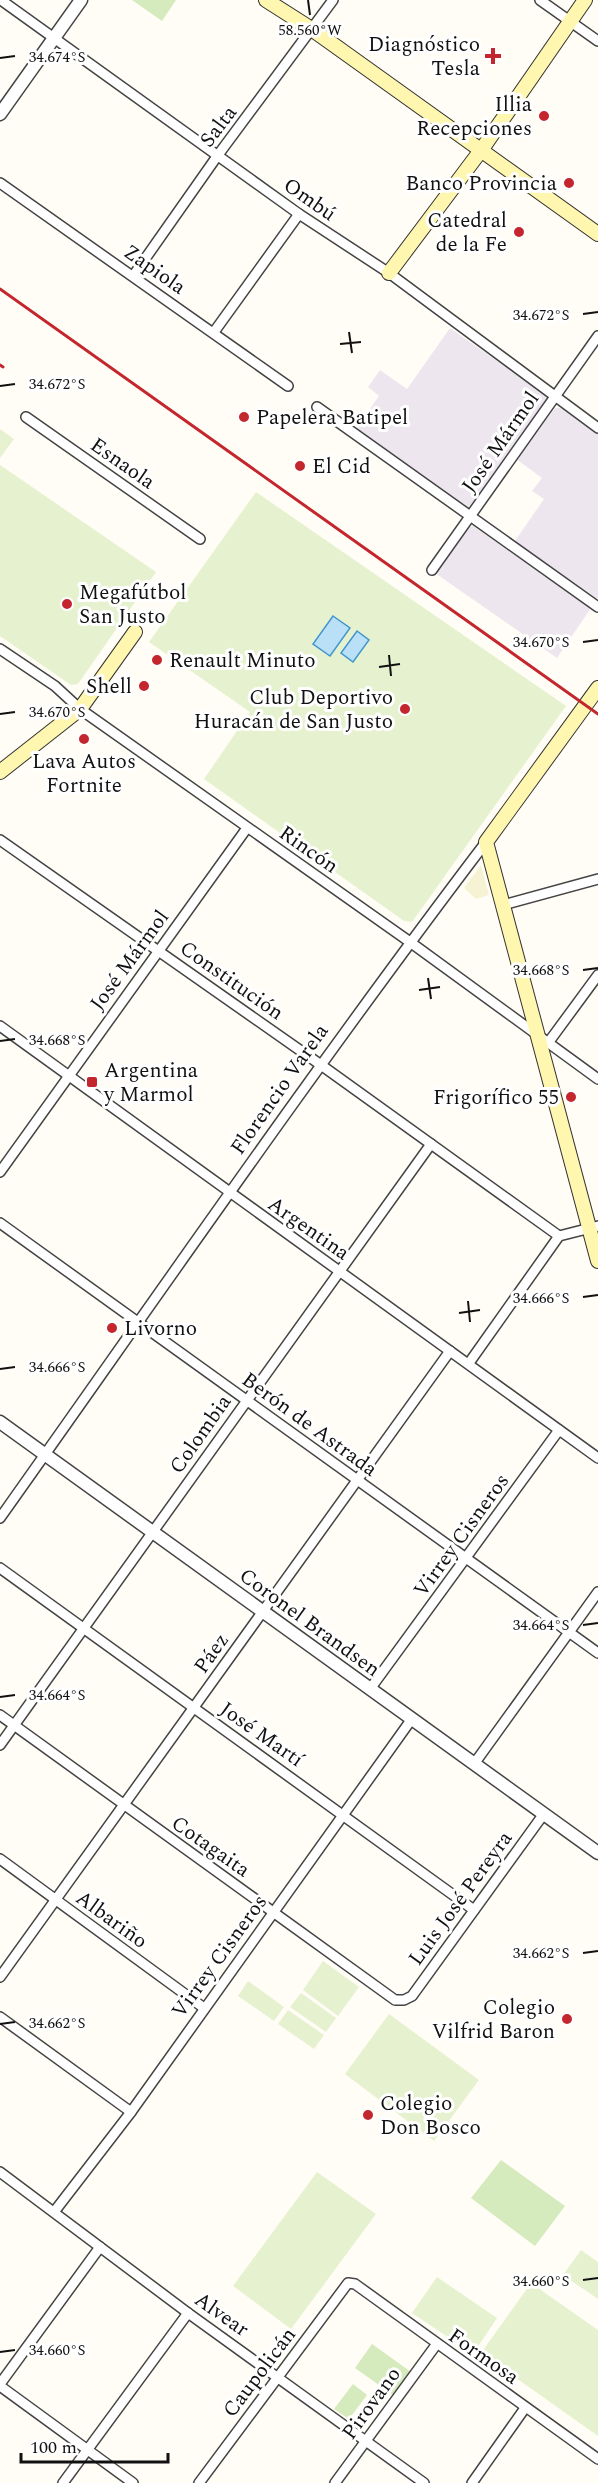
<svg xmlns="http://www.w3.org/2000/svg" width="598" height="2483" font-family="Spectral,serif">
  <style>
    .industrial { fill: #eee6ef }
    .farmland { fill: #f6f3d4 }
    .green { fill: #d5ebbd }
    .pitch { fill: #e6f2cf }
    .water { fill: #b9e0f7; stroke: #3f96cf; stroke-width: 1.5 }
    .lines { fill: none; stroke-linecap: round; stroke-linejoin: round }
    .minor-casing { stroke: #444; stroke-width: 12 }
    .tertiary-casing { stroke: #444; stroke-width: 15 }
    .secondary-casing { stroke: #333; stroke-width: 16 }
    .minor { stroke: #fff; stroke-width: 9 }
    .tertiary { stroke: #fff; stroke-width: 12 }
    .secondary { stroke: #fff6b0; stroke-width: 14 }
    .rail { stroke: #c4262e; stroke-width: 3 }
    .ticks { fill: none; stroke: #111; stroke-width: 2 }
    .poi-dot { fill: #c4262e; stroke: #fff; stroke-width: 2 }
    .labels { text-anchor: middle; stroke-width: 6; stroke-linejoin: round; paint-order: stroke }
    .poi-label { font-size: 21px; fill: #111; stroke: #fff; text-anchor: end }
    .street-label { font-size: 21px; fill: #111; stroke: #fff }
    .ticks-label { font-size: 15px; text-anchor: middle; fill: #111; stroke: #fff; stroke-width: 6; stroke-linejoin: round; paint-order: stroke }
  </style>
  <rect width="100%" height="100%" fill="#fffdf5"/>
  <g class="industrial">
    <path d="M450,328L544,394L548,400L469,509L355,430L379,396L368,387L380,370L407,389Z"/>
    <path d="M555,408H563L598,434V597L596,600L515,541L544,499L532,491L542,478L516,459Z"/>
    <path d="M473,526L591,608L557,658L435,573L467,528Z"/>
  </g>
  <path class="farmland" d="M481,865L489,895L476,899L464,888Z"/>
  <g class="green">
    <path d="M132,0H176L162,21Z"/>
    <path d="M501,2160L565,2206L535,2246L471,2198Z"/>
    <path d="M372,2344L411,2372L393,2395L355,2368Z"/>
    <path d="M353,2384L367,2395L349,2419L334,2409Z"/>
  </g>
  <g class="pitch">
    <path d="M0,429L14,439L0,458Z"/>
    <path d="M0,465L156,572L78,684L71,685L0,636Z"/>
    <path d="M256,492L566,706L412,922L404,921L204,779L250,712L149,642Z"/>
    <path d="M323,1961L359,1987L338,2016L303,1990Z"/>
    <path d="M248,1981L284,2007L274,2021L238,1996Z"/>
    <path d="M301,1993L336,2018L326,2032L290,2007Z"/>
    <path d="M288,2010L324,2035L314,2049L278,2024Z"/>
    <path d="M389,2014L479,2080L434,2141L345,2074Z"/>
    <path d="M317,2172L376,2214L291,2329L233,2286Z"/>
    <path d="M581,2250L598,2262V2299L563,2275Z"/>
    <path d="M437,2277L497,2318L473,2354L412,2313Z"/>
    <path d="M531,2283L598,2330V2436L481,2353Z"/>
  </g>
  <g class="water">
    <path d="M333,616L350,628L330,656L313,644Z"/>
    <path d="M357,631L369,640L353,662L341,653Z"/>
  </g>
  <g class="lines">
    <g class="minor-casing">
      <g id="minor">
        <path d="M1,0L299,214L389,273L598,428"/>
        <path d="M540,0L598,41"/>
        <path d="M0,183L288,386"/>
        <path d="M133,276L218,155L333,0"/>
        <path d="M214,332L299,214"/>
        <path d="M317,407L598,607"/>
        <path d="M26,417L200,539"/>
        <path d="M432,570L598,336"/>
        <path d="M0,649L55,686L80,709L410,942L598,1079"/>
        <path d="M0,840L321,1065L559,1236"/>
        <path d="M503,905L598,879"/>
        <path d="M0,1026L598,1458"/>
        <path d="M548,1043L598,975"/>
        <path d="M0,1172L247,828"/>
        <path d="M0,1223L598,1653"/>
        <path d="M469,1363L559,1236L598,1226"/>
        <path d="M0,1518C161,1291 318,1063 486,842"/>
        <path d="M0,1568L474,1910"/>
        <path d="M370,1689L559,1430"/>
        <path d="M0,1715L395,2000H404L412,1996L543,1815"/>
        <path d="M0,1745L431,1144"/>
        <path d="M474,1764L598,1592"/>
        <path d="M0,1859L204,2008"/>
        <path d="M0,1977L450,1351"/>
        <path d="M0,2017L131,2112"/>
        <path d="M0,2172L188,2313L424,2483"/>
        <path d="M54,2212L131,2112L411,1720"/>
        <path d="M0,2384L100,2247"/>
        <path d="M0,2386L133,2483"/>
        <path d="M63,2483L188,2313"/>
        <path d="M199,2483L348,2283L355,2284L598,2459"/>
        <path d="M335,2483L436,2345"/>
        <path d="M472,2483L525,2408"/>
      </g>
    </g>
    <g class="tertiary-casing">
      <g id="tertiary">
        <path d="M0,114L81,0"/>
        <path d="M0,1422L598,1853"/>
      </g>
    </g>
    <g class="secondary-casing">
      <g id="secondary">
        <path d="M266,0L313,30L598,234"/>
        <path d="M389,273L482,149L585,0"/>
        <path d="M598,688L486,842L598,1261"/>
        <path d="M0,772L80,709L135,632"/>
      </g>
    </g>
    <use href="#minor" class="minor"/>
    <use href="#tertiary" class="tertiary"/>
    <use href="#secondary" class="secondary"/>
    <g class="rail">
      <path d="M0,289L598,714"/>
      <path d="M0,365L3,367"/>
    </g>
  </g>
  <path class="ticks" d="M308,0L310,15M0,58L15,56M583,314L598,312M349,332L352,353M340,344L361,342M0,386L15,384M583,642L598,640M389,655L391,676M379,667L400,664M0,714L15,712M583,970L598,968M428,978L431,999M419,990L440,987M0,1041L15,1039M583,1297L598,1295M468,1301L470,1322M459,1313L480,1310M0,1369L15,1367M583,1625L598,1623M0,1697L15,1695M583,1953L598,1951M0,2024L15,2022M583,2280L598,2278M0,2352L15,2350"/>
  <g class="poi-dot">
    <path d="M490 47h6v6h6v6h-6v6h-6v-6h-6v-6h6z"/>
    <circle cx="544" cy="116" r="6"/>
    <circle cx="569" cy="183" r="6"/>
    <circle cx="519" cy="232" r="6"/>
    <circle cx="244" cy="417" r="6"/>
    <circle cx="300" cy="466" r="6"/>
    <circle cx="67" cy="604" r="6"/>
    <circle cx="157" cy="660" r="6"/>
    <circle cx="144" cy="686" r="6"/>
    <circle cx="405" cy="709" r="6"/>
    <circle cx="84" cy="739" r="6"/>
    <rect x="86" y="1076" width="12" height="12" rx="3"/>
    <circle cx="571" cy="1097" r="6"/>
    <circle cx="112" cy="1328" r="6"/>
    <circle cx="567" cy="2019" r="6"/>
    <circle cx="368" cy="2115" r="6"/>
  </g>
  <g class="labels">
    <g class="poi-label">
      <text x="480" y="51">Diagnóstico<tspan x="480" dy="24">Tesla</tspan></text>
      <text x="532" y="111">Illia<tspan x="532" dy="24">Recepciones</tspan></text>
      <text x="557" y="190">Banco Provincia</text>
      <text x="507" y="227">Catedral<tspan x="507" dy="24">de la Fe</tspan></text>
      <text x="256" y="424" text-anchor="start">Papelera Batipel</text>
      <text x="312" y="473" text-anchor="start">El Cid</text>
      <text x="79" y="599" text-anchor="start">Megafútbol<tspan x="79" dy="24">San Justo</tspan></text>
      <text x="169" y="667" text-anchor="start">Renault Minuto</text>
      <text x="132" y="693">Shell</text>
      <text x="393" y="704">Club Deportivo<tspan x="393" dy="24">Huracán de San Justo</tspan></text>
      <text x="84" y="768" text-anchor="middle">Lava Autos<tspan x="84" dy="24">Fortnite</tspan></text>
      <text x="104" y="1077" text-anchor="start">Argentina<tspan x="104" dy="24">y Marmol</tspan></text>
      <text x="559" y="1104">Frigorífico 55</text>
      <text x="124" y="1335" text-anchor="start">Livorno</text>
      <text x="555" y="2014">Colegio<tspan x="555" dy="24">Vilfrid Baron</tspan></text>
      <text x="380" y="2110" text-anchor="start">Colegio<tspan x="380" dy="24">Don Bosco</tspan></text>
    </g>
    <g class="street-label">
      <text transform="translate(218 126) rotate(-53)" y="7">Salta</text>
      <text transform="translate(310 199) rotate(35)" y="7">Ombú</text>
      <text transform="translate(155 269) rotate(35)" y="7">Zapiola</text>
      <text transform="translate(500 442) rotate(-55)" y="7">José Mármol</text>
      <text transform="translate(123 463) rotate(35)" y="7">Esnaola</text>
      <text transform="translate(309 849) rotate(35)" y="7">Rincón</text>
      <text transform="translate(129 960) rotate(-54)" y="7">José Mármol</text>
      <text transform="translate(232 980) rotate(35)" y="7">Constitución</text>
      <text transform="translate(279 1089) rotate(-55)" y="7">Florencio Varela</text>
      <text transform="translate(309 1228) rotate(35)" y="7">Argentina</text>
      <text transform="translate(310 1424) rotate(36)" y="7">Berón de Astrada</text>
      <text transform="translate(200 1434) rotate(-55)" y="7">Colombia</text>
      <text transform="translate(461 1535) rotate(-54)" y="7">Virrey Cisneros</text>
      <text transform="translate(310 1622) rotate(36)" y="7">Coronel Brandsen</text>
      <text transform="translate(211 1653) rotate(-55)" y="7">Páez</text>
      <text transform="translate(262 1734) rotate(35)" y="7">José Martí</text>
      <text transform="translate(211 1846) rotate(35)" y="7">Cotagaita</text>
      <text transform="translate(460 1898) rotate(-54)" y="7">Luis José Pereyra</text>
      <text transform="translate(112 1919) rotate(36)" y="7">Albariño</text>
      <text transform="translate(219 1956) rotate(-54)" y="7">Virrey Cisneros</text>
      <text transform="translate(222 2314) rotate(35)" y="7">Alvear</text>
      <text transform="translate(484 2356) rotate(35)" y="7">Formosa</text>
      <text transform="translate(259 2372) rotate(-53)" y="7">Caupolicán</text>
      <text transform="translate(371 2403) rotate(-54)" y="7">Pirovano</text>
    </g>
  </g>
  <g class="ticks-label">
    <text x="310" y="35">58.560°W</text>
    <text x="57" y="62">34.674°S</text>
    <text x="541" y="320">34.672°S</text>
    <text x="57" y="389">34.672°S</text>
    <text x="541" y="647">34.670°S</text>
    <text x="57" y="717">34.670°S</text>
    <text x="541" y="975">34.668°S</text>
    <text x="57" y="1045">34.668°S</text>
    <text x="541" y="1303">34.666°S</text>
    <text x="57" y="1372">34.666°S</text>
    <text x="541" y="1630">34.664°S</text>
    <text x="57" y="1700">34.664°S</text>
    <text x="541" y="1958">34.662°S</text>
    <text x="57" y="2028">34.662°S</text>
    <text x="541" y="2286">34.660°S</text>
    <text x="57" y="2355">34.660°S</text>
  </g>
  <path d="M21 2453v9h147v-9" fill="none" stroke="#111111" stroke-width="3"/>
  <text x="30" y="2453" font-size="18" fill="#111111" stroke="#ffffff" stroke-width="4.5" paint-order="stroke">100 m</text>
</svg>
